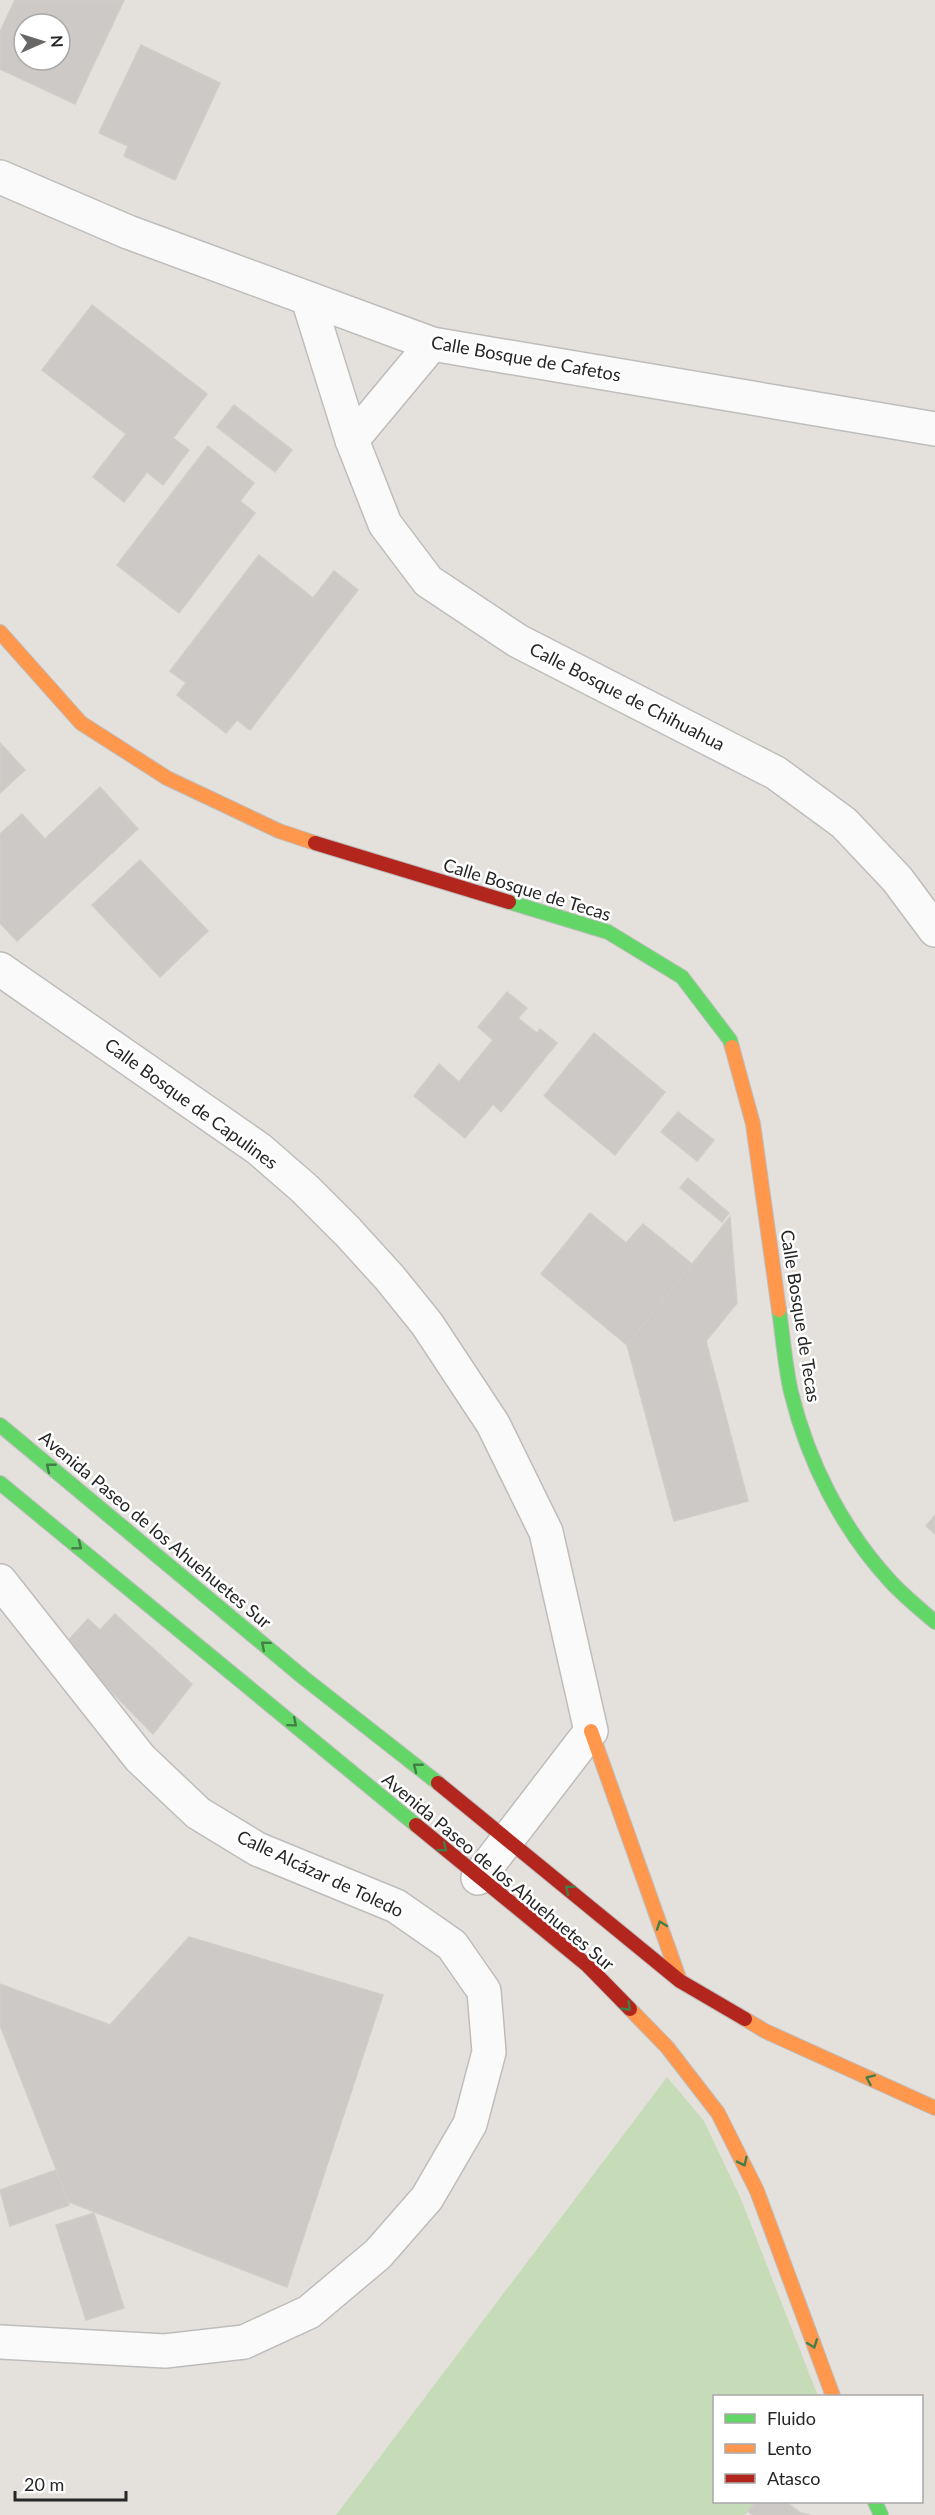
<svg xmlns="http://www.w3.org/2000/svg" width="935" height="2515" font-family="Lato,sans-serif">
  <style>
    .green { fill: #c6dcb9 }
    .building { fill: #ccc9c6; stroke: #cfcdc9; stroke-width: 1.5; fill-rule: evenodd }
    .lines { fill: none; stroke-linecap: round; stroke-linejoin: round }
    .street-casing { stroke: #bebdbd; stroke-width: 36 }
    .fast-casing { stroke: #bebdbd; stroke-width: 16 }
    .slow-casing { stroke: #bebdbd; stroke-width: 16 }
    .jam-casing { stroke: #bebdbd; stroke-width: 16 }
    .street { stroke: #fbfafa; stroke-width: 33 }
    .fast { stroke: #63d668; stroke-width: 14 }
    .slow { stroke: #ff974d; stroke-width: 14 }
    .jam { stroke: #b3261e; stroke-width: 14 }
    .oneway { stroke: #447e47 }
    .labels { text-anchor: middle; stroke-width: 5; stroke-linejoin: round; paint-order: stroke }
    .street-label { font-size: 18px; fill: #262626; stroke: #fff }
  </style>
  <rect width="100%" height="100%" fill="#e4e1dc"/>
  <path class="green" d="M667,2077L704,2121L741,2199L818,2396H714V2502H756L745,2515H336Z"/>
  <g class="building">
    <path d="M15,0H124L75,104L0,69V32ZM24,24H60V60H24Z"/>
    <path d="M141,45L220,83L175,180L124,156L128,146L99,133Z"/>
    <path d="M92,305L207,394L173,438L189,450L163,485L147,472L124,502L93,477L126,434L42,370Z"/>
    <path d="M234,405L292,450L275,472L217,427Z"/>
    <path d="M208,446L254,483L240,501L255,513L179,613L117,565Z"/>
    <path d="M259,555L313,598L334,571L358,590L250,730L237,720L226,733L177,695L186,683L170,671Z"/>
    <path d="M0,743L25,770L0,793Z"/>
    <path d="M100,787L138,829L17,941L0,923V834L22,814L45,839Z"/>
    <path d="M140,860L208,931L160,977L92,905Z"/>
    <path d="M507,992L527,1008L518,1018L537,1033L540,1029L557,1043L501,1112L493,1104L465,1138L414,1096L439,1064L459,1082L493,1040L478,1027Z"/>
    <path d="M594,1033L665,1092L615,1155L544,1096Z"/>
    <path d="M678,1112L714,1140L697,1161L661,1132Z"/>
    <path d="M688,1178L729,1213L722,1222L680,1188Z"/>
    <path d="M590,1213L626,1243L643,1224L692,1264L627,1345L541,1274Z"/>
    <path d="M730,1217L737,1303L706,1341L748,1501L674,1521L627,1345Z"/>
    <path d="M935,1515V1534L926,1526Z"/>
    <path d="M115,1614L192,1684L153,1734L65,1644L88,1619L100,1630Z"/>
    <path d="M189,1937L383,1995L287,2287L69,2202L0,2025V1984L110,2025Z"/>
    <path d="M56,2170L69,2205L10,2226L0,2190Z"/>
    <path d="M94,2213L124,2308L86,2320L56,2225Z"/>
    <path d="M756,2502H786L801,2513L810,2515H753L748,2511Z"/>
  </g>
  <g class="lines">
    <g class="street-casing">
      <g id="street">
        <path d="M0,177L128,232L432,344L935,429"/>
        <path d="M308,299L352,440L385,524L428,581L518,641L776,773L844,823L897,879L935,930"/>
        <path d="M352,440L432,344"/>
        <path d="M0,969L259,1149L305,1189L348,1232L389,1277L427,1324L493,1424L546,1532L591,1731L478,1878"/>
        <path d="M0,1581L140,1758L198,1813L257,1849L396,1906L452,1945L484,1991L489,2052L470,2124L427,2198L378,2254L309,2312L244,2342L165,2351L0,2342"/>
      </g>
    </g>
    <g class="fast-casing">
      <g id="fast">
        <path d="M509,902L608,932L682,977L730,1040L732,1047"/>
        <path d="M779,1310C783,1337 785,1366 791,1392C808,1462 842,1529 891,1582C904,1596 920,1609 935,1622"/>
        <path d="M0,1425L304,1678L438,1783"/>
        <path d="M0,1483L416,1825"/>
        <path d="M875,2502L881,2515"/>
      </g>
    </g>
    <g class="slow-casing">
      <g id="slow">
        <path d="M0,632L81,723L167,778L279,831L315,843"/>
        <path d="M732,1047L753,1124L779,1310"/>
        <path d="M591,1731L680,1981"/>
        <path d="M630,2009L667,2047L718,2113L757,2191L833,2396"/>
        <path d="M745,2019L765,2031L935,2108"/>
      </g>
    </g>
    <g class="jam-casing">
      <g id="jam">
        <path d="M315,843L509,902"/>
        <path d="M438,1783L680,1981L745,2019"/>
        <path d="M416,1825L587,1965L630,2009"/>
      </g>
    </g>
    <use href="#street" class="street"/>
    <use href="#fast" class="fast"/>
    <use href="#slow" class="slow"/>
    <use href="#jam" class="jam"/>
  </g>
  <defs><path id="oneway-chevron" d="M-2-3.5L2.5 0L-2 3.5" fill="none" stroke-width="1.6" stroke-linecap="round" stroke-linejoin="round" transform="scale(1.5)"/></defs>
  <g class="oneway">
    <use href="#oneway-chevron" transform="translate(50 1467) rotate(-141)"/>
    <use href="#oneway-chevron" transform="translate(78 1546) rotate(39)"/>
    <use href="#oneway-chevron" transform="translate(265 1645) rotate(-140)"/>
    <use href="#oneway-chevron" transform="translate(293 1723) rotate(40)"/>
    <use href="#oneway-chevron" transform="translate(417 1767) rotate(-142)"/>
    <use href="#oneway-chevron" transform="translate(443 1848) rotate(40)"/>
    <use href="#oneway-chevron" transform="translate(569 1889) rotate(-140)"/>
    <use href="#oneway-chevron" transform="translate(661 1925) rotate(-110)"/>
    <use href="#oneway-chevron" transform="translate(627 2007) rotate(46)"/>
    <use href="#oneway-chevron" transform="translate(870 2079) rotate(-156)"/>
    <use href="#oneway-chevron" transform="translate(743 2162) rotate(64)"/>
    <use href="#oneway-chevron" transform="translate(813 2344) rotate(70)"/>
  </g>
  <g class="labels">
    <g class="street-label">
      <text transform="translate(526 359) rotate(10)" y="6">Calle Bosque de Cafetos</text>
      <text transform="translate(627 697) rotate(27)" y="6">Calle Bosque de Chihuahua</text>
      <text transform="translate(527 890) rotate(17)" y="6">Calle Bosque de Tecas</text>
      <text transform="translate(191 1104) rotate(36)" y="6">Calle Bosque de Capulines</text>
      <text transform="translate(800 1316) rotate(81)" y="6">Calle Bosque de Tecas</text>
      <text transform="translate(155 1530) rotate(40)" y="6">Avenida Paseo de los Ahuehuetes Sur</text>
      <text transform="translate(498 1872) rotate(40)" y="6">Avenida Paseo de los Ahuehuetes Sur</text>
      <text transform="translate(320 1874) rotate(25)" y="6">Calle Alcázar de Toledo</text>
    </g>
  </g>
  <rect x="713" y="2395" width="210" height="108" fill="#ffffff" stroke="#a8a8a8" stroke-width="1.5"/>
  <rect x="725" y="2414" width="30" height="9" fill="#63d668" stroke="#a8a8a8" stroke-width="1.5"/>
  <text x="767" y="2425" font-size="18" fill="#262626">Fluido</text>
  <rect x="725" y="2444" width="30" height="9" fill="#ff974d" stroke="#a8a8a8" stroke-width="1.5"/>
  <text x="767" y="2455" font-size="18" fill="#262626">Lento</text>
  <rect x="725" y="2474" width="30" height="9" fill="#b3261e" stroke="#a8a8a8" stroke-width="1.5"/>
  <text x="767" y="2485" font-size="18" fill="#262626">Atasco</text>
  <g transform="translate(42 42) rotate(87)"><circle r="28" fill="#ffffff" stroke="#a8a8a8" stroke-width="1.5"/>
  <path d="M0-4.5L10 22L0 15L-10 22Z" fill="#686766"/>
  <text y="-9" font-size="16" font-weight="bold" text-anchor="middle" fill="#262626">N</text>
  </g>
  <path d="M15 2491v9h111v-9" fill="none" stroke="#262626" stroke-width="3"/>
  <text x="24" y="2491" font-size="18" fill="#262626" stroke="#ffffff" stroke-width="4.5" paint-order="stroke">20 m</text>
</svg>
